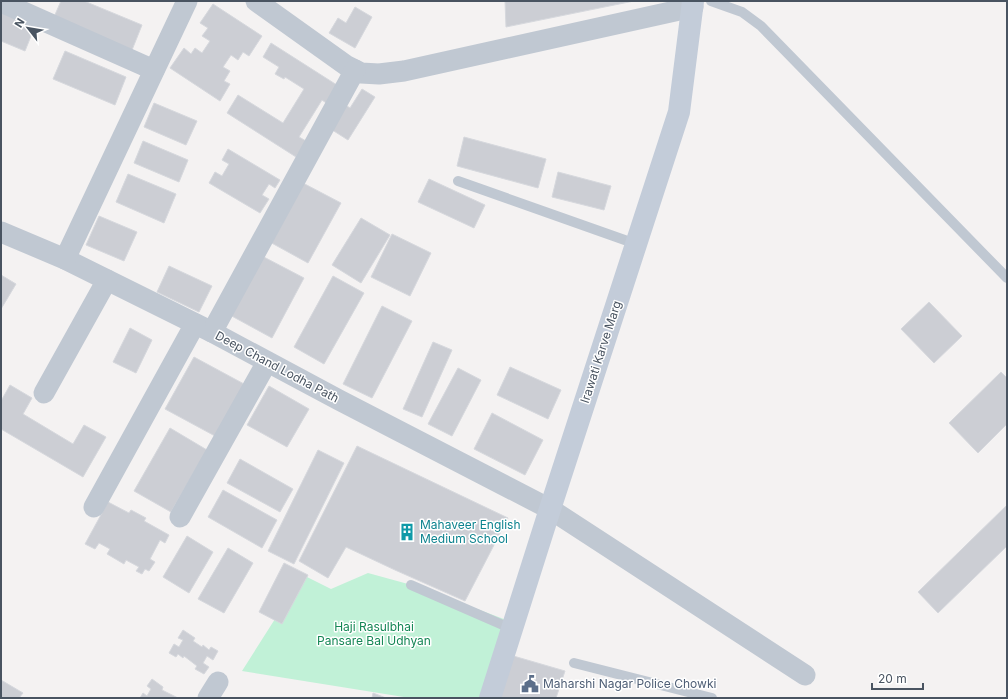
<svg xmlns="http://www.w3.org/2000/svg" width="1008" height="699" font-family="Inter,sans-serif">
  <style>
    .green { fill: #c1f1d7 }
    .building { fill: #ccced4; stroke: #d6d8dd }
    .lines { fill: none; stroke-linecap: round; stroke-linejoin: round }
    .service { stroke: #c0c8d2; stroke-width: 10 }
    .minor { stroke: #c0c8d2; stroke-width: 21 }
    .secondary { stroke: #c3ccd9; stroke-width: 22 }
    .labels { text-anchor: middle; stroke-width: 3; stroke-linejoin: round; paint-order: stroke }
    .street-label { font-size: 12px; fill: #495461; stroke: #fff }
    .culture-label { font-size: 12px; fill: #0d838f; stroke: #fff; text-anchor: start }
    .park-label { font-size: 12px; fill: #158755; stroke: #fff }
    .service-label { font-size: 12px; fill: #4e5e75; stroke: #fff; text-anchor: start }
  </style>
  <rect width="100%" height="100%" fill="#f4f2f2"/>
  <path class="green" d="M368,573L419,587L509,621L482,698H410L242,671L303,575L331,589Z"/>
  <g class="building">
    <path d="M61,1H84L142,25L132,50L54,17Z"/>
    <path d="M505,1H634L506,27Z"/>
    <path d="M213,4L262,36L249,56L243,52L238,60L231,55L223,67L230,71L224,81L230,84L220,101L170,68L184,48L191,54L195,48L202,53L210,41L202,36L208,28L200,23Z"/>
    <path d="M355,7L372,17L355,48L329,33L338,18L346,23Z"/>
    <path d="M1,11L35,26L25,51L1,41Z"/>
    <path d="M271,43L340,87L329,105L322,100L299,137L306,141L296,157L227,113L238,95L283,123L304,89L285,77L284,79L275,74L279,67L263,57Z"/>
    <path d="M65,51L126,77L115,105L53,79Z"/>
    <path d="M362,89L375,97L348,140L326,126L341,102L350,108Z"/>
    <path d="M154,103L197,121L186,145L144,127Z"/>
    <path d="M464,137L546,159L538,188L457,166Z"/>
    <path d="M143,141L188,160L179,182L134,163Z"/>
    <path d="M228,149L280,180L275,188L269,184L262,195L269,199L260,213L209,183L215,172L222,176L229,164L222,160Z"/>
    <path d="M558,172L611,186L604,210L552,197Z"/>
    <path d="M128,174L176,194L164,223L116,202Z"/>
    <path d="M429,179L485,205L474,228L418,202Z"/>
    <path d="M301,182L341,203L308,263L268,241Z"/>
    <path d="M99,216L137,232L124,261L86,245Z"/>
    <path d="M361,218L390,235L361,283L332,265Z"/>
    <path d="M392,234L431,253L410,296L371,277Z"/>
    <path d="M260,255L304,278L272,338L228,314Z"/>
    <path d="M169,266L212,286L199,312L157,292Z"/>
    <path d="M1,275L16,284L1,309Z"/>
    <path d="M333,276L364,293L324,364L294,347Z"/>
    <path d="M929,302L962,336L934,363L901,329Z"/>
    <path d="M382,306L412,321L372,398L343,384Z"/>
    <path d="M130,328L152,340L136,373L113,362Z"/>
    <path d="M433,342L452,350L422,417L403,409Z"/>
    <path d="M194,357L244,384L215,436L165,409Z"/>
    <path d="M510,367L561,390L548,419L497,395Z"/>
    <path d="M458,368L481,380L452,436L428,424Z"/>
    <path d="M1001,372L1007,378V424L978,453L949,423Z"/>
    <path d="M10,385L32,398L23,414L73,444L84,425L106,437L83,477L1,429V401Z"/>
    <path d="M269,386L309,409L287,447L247,425Z"/>
    <path d="M492,413L543,440L525,475L474,449Z"/>
    <path d="M170,428L207,450L171,512L134,491Z"/>
    <path d="M357,446L508,518L465,601L395,570L346,547L328,578L299,561Z"/>
    <path d="M318,450L344,463L294,564L268,551Z"/>
    <path d="M240,459L293,489L280,512L227,483Z"/>
    <path d="M223,490L277,520L262,548L208,517Z"/>
    <path d="M108,502L129,513L131,510L146,518L144,521L169,535L165,543L160,540L150,559L155,562L149,571L145,569L142,574L136,571L139,567L126,560L124,564L107,554L110,549L99,543L95,549L85,544Z"/>
    <path d="M1007,505V546L938,613L918,592Z"/>
    <path d="M187,536L213,552L189,593L163,577Z"/>
    <path d="M228,548L253,563L224,613L198,599Z"/>
    <path d="M284,563L308,575L282,624L259,612Z"/>
    <path d="M183,630L195,638L193,641L202,647L203,645L209,650L211,647L218,651L213,660L207,656L203,663L209,667L204,674L195,669L197,666L184,656L183,658L178,654L176,657L169,653L174,644L179,647L183,640L178,638Z"/>
    <path d="M510,655L565,671L556,698H496Z"/>
    <path d="M152,679L163,687L162,690L178,698H140L143,693L147,696L151,689L147,686Z"/>
    <path d="M1,680L23,693L19,698H1Z"/>
    <path d="M373,693L386,698H372Z"/>
  </g>
  <g class="lines">
    <g class="service">
      <path d="M711,1L742,12L761,26L1007,278"/>
      <path d="M458,181L636,244"/>
      <path d="M411,585L512,629"/>
      <path d="M574,663L712,698"/>
    </g>
    <g class="minor">
      <path d="M256,1L347,66L361,73L379,74L404,71L693,7"/>
      <path d="M1,2L154,70"/>
      <path d="M1,232L65,259L212,332L339,400L550,509L805,675"/>
      <path d="M65,259L187,1"/>
      <path d="M212,332L355,70"/>
      <path d="M44,393L107,280"/>
      <path d="M94,507L195,324"/>
      <path d="M180,517L267,362"/>
      <path d="M208,698L218,682"/>
    </g>
    <path class="secondary" d="M490,698L550,509L679,112L693,1"/>
  </g>
  <defs>
    <g id="building-bare" transform="scale(1.38)"><path d="M-4-6H4V6H1V3H-1V6H-4ZM-2.5-4.3h1.7v1.8h-1.7ZM.8-4.3h1.7v1.8H.8ZM-2.5-1h1.7V.8h-1.7ZM.8-1h1.7V.8H.8Z" fill="#0f9aa8" stroke="#fff" stroke-width="2.5" paint-order="stroke"/></g>
    <g id="civic-bare" transform="scale(1.38)"><path d="M-.6-6.5H3V-4.5H.6V-3L4-1V1h2V6H-6V1h2V-1L-.6-3ZM-1.2 2.5V6h2.4V2.5Z" fill="#5c6f8a" stroke="#fff" stroke-width="2.5" paint-order="stroke"/></g>
  </defs>
  <g fill-rule="evenodd">
    <use href="#building-bare" x="407" y="532"/>
    <use href="#civic-bare" x="530" y="684"/>
  </g>
  <g class="labels">
    <g class="street-label">
      <text transform="translate(601 352) rotate(-72)" y="4">Irawati Karve Marg</text>
      <text transform="translate(277 367) rotate(28)" y="4">Deep Chand Lodha Path</text>
    </g>
    <g class="culture-label">
      <text x="420" y="529">Mahaveer English<tspan x="420" dy="14">Medium School</tspan></text>
    </g>
    <g class="park-label">
      <text x="374" y="631">Haji Rasulbhai<tspan x="374" dy="14">Pansare Bal Udhyan</tspan></text>
    </g>
    <g class="service-label">
      <text x="543" y="688">Maharshi Nagar Police Chowki</text>
    </g>
  </g>
  <rect width="1008" height="699" fill="none" stroke="#495461" stroke-width="4"/>
  <g transform="translate(28 28) rotate(301)" stroke="#ffffff" stroke-width="3" paint-order="stroke">
  <path d="M0-3L7 15L0 10L-7 15Z" fill="#495461"/>
  <text y="-6" font-size="11" font-weight="bold" text-anchor="middle" fill="#495461">N</text>
  </g>
  <path d="M872 683v6h51v-6" fill="none" stroke="#495461" stroke-width="2"/>
  <text x="878" y="683" font-size="12" fill="#495461" stroke="#ffffff" stroke-width="3" paint-order="stroke">20 m</text>
</svg>
